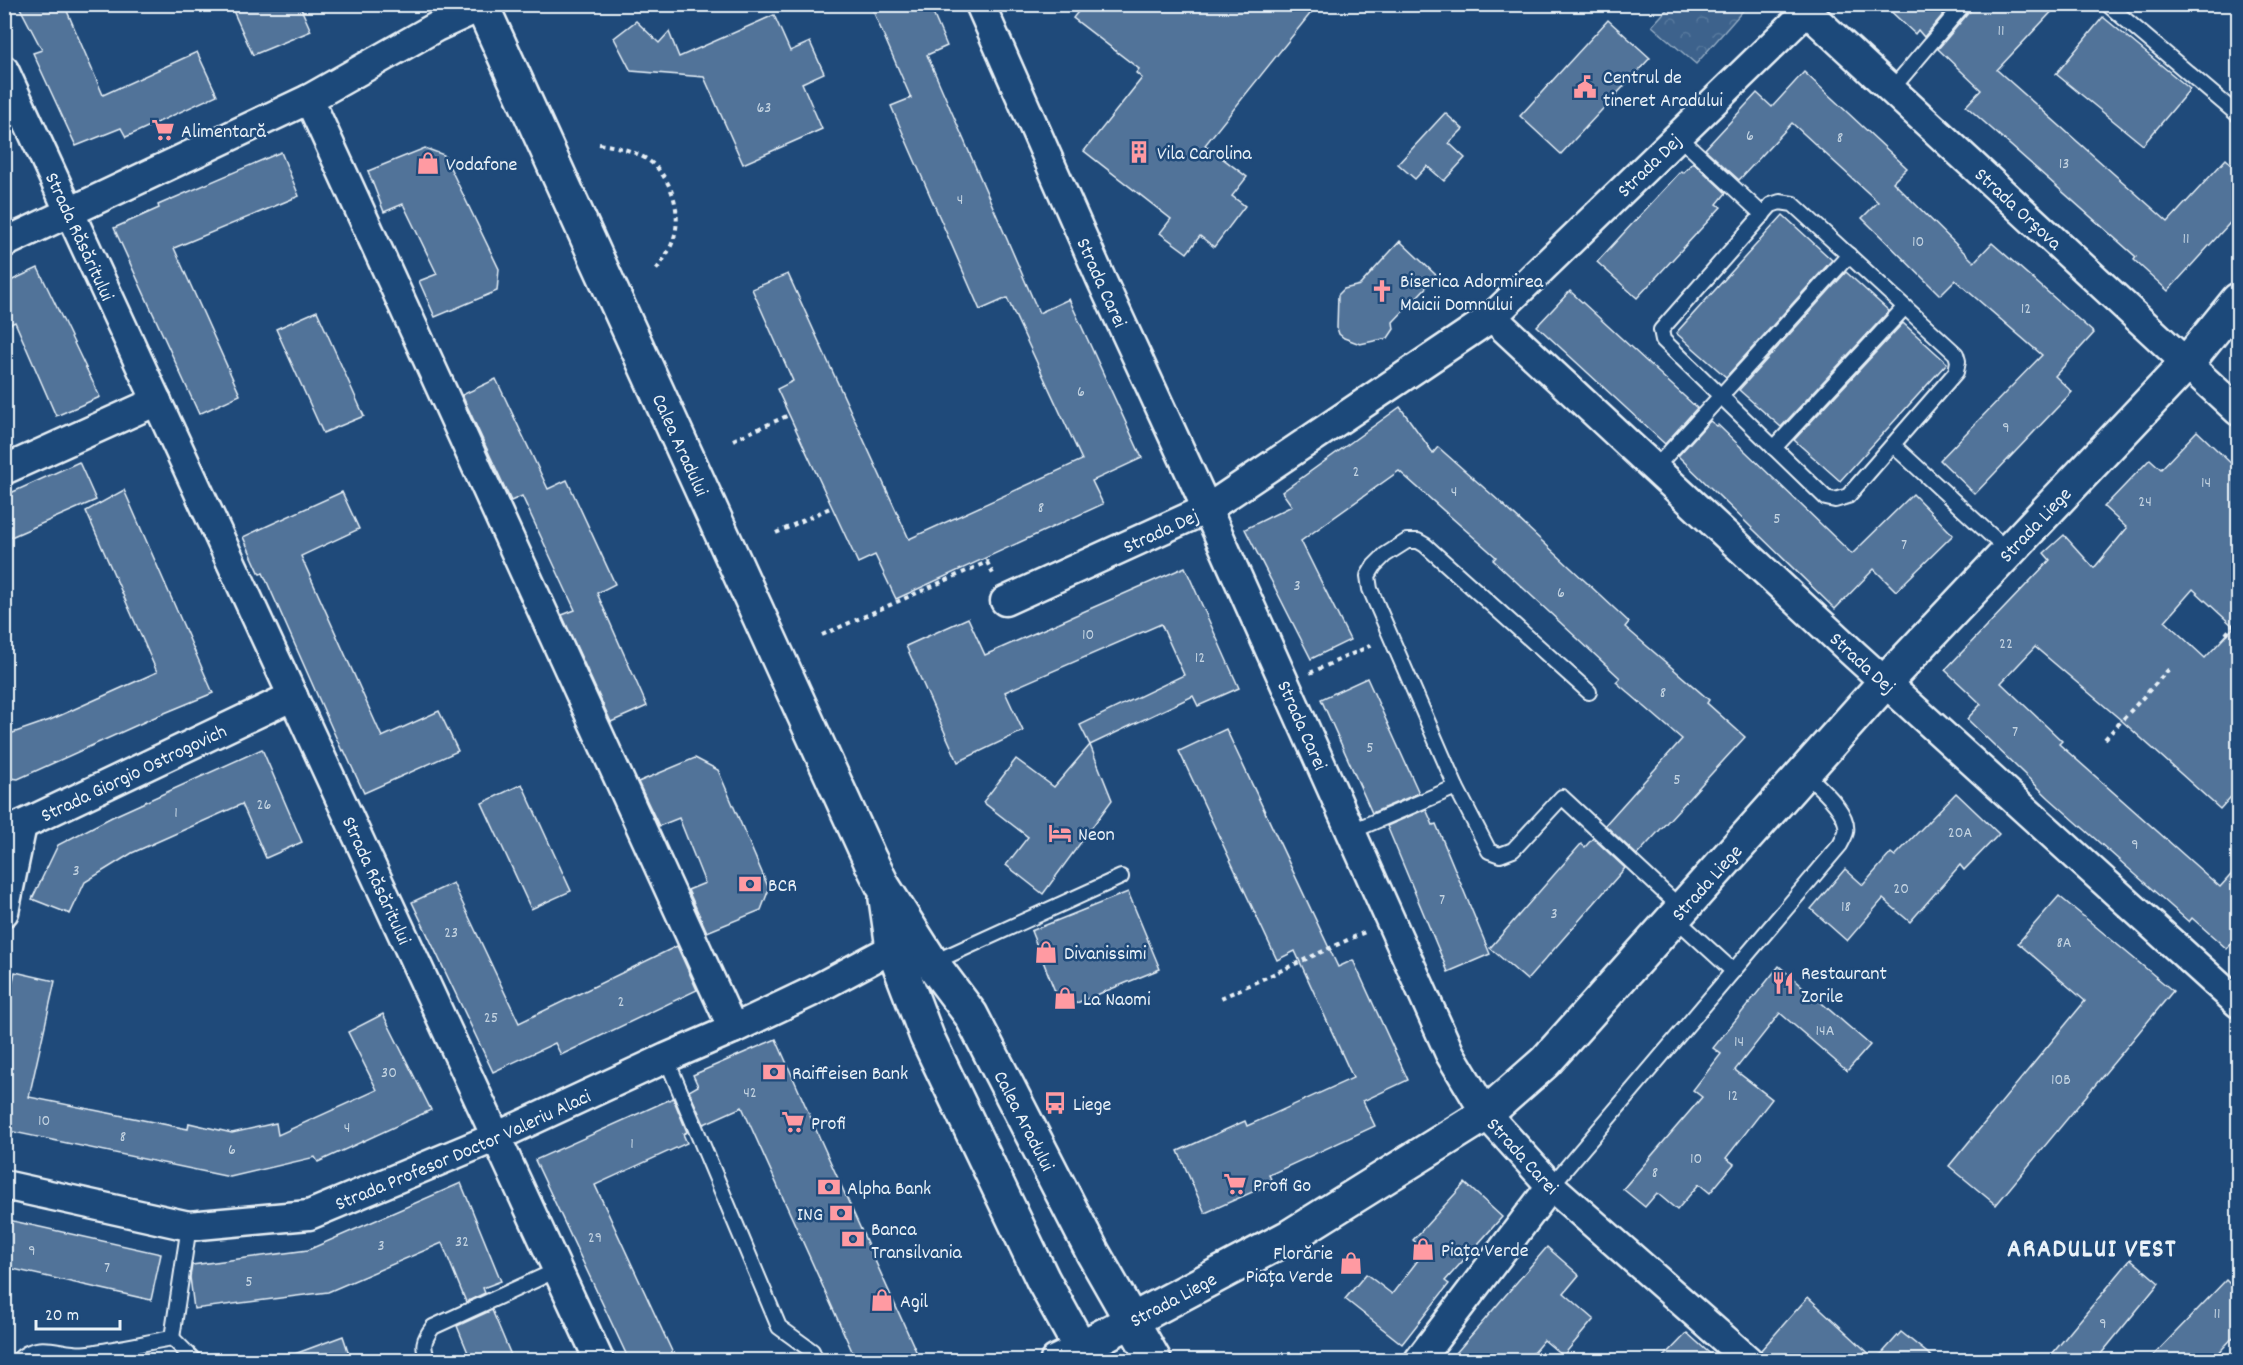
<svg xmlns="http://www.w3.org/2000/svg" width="2243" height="1365" font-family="Dekko,sans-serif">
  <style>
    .park { fill: url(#park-crowns); stroke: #92aac2; stroke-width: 1.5 }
    .building { fill: #517399; stroke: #e8f1f8; stroke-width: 1.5; fill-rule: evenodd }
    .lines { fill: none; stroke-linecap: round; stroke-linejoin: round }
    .lane-casing { stroke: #e8f1f8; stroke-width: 18 }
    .street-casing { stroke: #e8f1f8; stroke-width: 33 }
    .secondary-casing { stroke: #e8f1f8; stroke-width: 38 }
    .primary-casing { stroke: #e8f1f8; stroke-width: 38 }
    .path { stroke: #e8f1f8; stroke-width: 4; stroke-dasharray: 4.5 4.5; stroke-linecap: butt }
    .lane { stroke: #1f4a7a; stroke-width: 14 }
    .street { stroke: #1f4a7a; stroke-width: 28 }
    .secondary { stroke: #1f4a7a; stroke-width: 33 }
    .primary { stroke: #1f4a7a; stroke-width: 33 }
    .labels { text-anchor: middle; stroke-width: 5; stroke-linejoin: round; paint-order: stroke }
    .number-label { font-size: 16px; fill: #c2d2e0 }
    .poi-label { font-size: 20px; fill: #e8f1f8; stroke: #1f4a7a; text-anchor: start }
    .street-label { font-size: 20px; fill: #e8f1f8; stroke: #1f4a7a }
    .district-label { font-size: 26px; font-weight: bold; letter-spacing: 1.5px; fill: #e8f1f8; stroke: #1f4a7a }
  </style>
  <defs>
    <pattern id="park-crowns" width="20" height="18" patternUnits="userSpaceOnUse" patternTransform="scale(1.5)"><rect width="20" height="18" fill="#3c628c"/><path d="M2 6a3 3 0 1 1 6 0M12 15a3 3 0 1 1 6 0" fill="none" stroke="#58799d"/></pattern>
  </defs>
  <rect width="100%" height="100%" fill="#1f4a7a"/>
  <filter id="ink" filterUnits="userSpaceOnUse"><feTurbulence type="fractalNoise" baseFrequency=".0167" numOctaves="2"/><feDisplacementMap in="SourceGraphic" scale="12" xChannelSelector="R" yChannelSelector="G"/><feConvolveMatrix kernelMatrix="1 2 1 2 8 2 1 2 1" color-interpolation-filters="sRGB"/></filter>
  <g filter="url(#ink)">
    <path class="park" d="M1671,5V4L1748,5L1696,64L1652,26Z"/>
    <g class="building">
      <path d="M18,4H64L103,95L197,52L217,95L126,137L121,128L76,146L33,53L42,50Z"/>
      <path d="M230,4H299L311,31L253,55Z"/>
      <path d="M870,4H929L947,46L927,55L1039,313L1069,299L1142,458L1092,481L1103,504L896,599L875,555L858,563L832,507L777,389L793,381L752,289L788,274L909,539L1082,460L1007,298L980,310L891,106L911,98Z"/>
      <path d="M1084,4H1318L1205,145L1247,177L1232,196L1245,206L1214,247L1200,236L1187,253L1160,233L1171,219L1084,151L1142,78L1136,73L1139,69L1073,18Z"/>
      <path d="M1883,4H1952L1924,37L1918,30L1915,34Z"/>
      <path d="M1973,4H2059L1997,70L2168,222L2226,159L2238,170V214L2168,291L2134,260L2136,257L1966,106L1981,90L1938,49L1971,10Z"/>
      <path d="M774,15L790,51L810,42L824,73L802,83L822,129L743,164L704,77L631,71L614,38L636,21L659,43L669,32L679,57Z"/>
      <path d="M2103,17L2190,89L2143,145L2056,74Z"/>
      <path d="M1608,20L1650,58L1561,154L1520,116Z"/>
      <path d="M1804,72L1907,168L1893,182L1974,262L1992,243L2094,333L2055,376L2072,392L1975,494L1940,460L2042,355L1955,280L1940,295L1862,218L1878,202L1792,123L1739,180L1705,149L1757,93L1772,107Z"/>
      <path d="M1445,113L1463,129L1449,143L1465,158L1444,181L1427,166L1415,179L1398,164Z"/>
      <path d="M425,148L444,155L499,269L497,291L435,317L419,281L437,274L403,204L384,212L368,171Z"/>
      <path d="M281,152L299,196L174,248L240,395L199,414L114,228L159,208L158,205Z"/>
      <path d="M1693,162L1726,193L1717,204L1721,207L1637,298L1597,262L1681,171L1683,173Z"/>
      <path d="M1783,215L1832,260L1726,377L1676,333Z"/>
      <path d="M1400,241L1437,276L1393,322L1394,329L1388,338L1360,344L1344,338L1339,334L1337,328L1338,295L1344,289L1360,285Z"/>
      <path d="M38,268L100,397L56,416L15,322L4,327V284Z"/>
      <path d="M1846,272L1889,311L1781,427L1739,390Z"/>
      <path d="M1570,291L1697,408L1665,444L1537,326Z"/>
      <path d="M317,311L364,416L323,433L276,329Z"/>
      <path d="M1903,323L1947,363L1840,481L1794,440Z"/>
      <path d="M496,379L548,489L567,480L615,584L597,593L647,706L611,722L562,615L575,610L522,496L511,501L462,395Z"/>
      <path d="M1400,407L1433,453L1438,447L1499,501L1629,622L1625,627L1709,700L1707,703L1745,737L1637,855L1605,825L1682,739L1616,682L1620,678L1493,560L1496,557L1399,471L1301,541L1350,640L1311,659L1245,529L1292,506L1282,492Z"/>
      <path d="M1710,421L1717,426L1718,425L1852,554L1913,494L1953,535L1896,591L1874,569L1835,609L1678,456Z"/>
      <path d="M2197,431L2238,470V789L2220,809L2121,720L2035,647L2001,683L2062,741L2059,744L2220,887L2238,867V936L2227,949L2192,918L2189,922L2049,798L1967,719L1981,704L1945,670L2050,560L2044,553L2064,535L2094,568L2127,528L2104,507L2150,459L2161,469ZM2193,589L2234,627L2205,658L2165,621Z"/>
      <path d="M79,462L96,500L4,540V496Z"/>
      <path d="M124,490L213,693L155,717L18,779L4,777V736L50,720L157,672L86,511Z"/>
      <path d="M342,492L359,529L301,556L382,737L439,711L458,751L364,793L344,750L342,751L263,573L260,574L243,537Z"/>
      <path d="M1185,567L1239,688L1198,706L1193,696L1090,745L1080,725L1184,675L1161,624L1005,692L1023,731L958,762L906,646L968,618L985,655Z"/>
      <path d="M1367,678L1419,793L1372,813L1321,699Z"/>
      <path d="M1226,729L1338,967L1353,960L1408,1080L1363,1101L1375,1126L1269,1175L1273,1183L1205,1213L1178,1151L1245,1121L1247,1126L1353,1078L1295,951L1277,960L1179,751Z"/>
      <path d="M1090,745L1112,800L1043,894L1006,865L1028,837L983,802L1016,759L1054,787Z"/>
      <path d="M262,749L302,842L266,858L242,804L132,853L85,882L70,914L32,899L58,845L112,817Z"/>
      <path d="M695,758L718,770L769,889L761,910L707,932L688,890L705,883L679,818L659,826L638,782Z"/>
      <path d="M522,784L571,891L531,909L482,803Z"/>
      <path d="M1956,793L1999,834L1964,870L1960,865L1910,922L1883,899L1847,941L1811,909L1845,869L1863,885L1891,853L1895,856Z"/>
      <path d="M1426,809L1433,825L1436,824L1490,954L1448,972L1387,826Z"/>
      <path d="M1593,838L1625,868L1527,980L1490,948L1581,844L1585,847Z"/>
      <path d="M453,883L519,1023L677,946L697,990L561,1055L555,1043L493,1072L412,902Z"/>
      <path d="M1128,892L1160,969L1062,1009L1031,931Z"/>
      <path d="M2059,896L2173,991L1996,1205L1949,1166L2085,1001L2018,943Z"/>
      <path d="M1779,966L1870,1045L1847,1071L1780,1013L1735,1070L1772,1099L1726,1158L1734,1164L1710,1193L1699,1184L1677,1210L1657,1193L1645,1207L1623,1189L1702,1097L1693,1090L1721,1054L1713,1048Z"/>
      <path d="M15,972L55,981L29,1097L188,1129L189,1123L232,1133L276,1123L278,1135L377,1090L348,1032L383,1014L431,1110L318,1162L315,1157L230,1177L4,1130V1020Z"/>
      <path d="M776,1039L821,1141L920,1360H856L742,1107L704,1124L689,1091L698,1086L693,1075Z"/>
      <path d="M673,1098L687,1132L683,1134L687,1143L595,1185L676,1360H629L535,1160Z"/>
      <path d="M461,1183L501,1281L483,1288L485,1293L466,1302L442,1243L328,1292L194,1309L190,1277L192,1265L308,1250Z"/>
      <path d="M1465,1183L1502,1217L1445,1281L1449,1284L1402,1344L1345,1299L1366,1274L1392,1294L1425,1251L1413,1240Z"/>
      <path d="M4,1219L161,1254L151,1300L4,1267Z"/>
      <path d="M1547,1247L1579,1275L1564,1293L1594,1319L1563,1356L1544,1340L1527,1360H1450Z"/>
      <path d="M2131,1259L2159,1283L2096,1360H2047Z"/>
      <path d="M2226,1280L2238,1292V1332L2212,1360H2149Z"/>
      <path d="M1808,1297L1876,1360L1901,1332L1936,1360H1764L1761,1350Z"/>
      <path d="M492,1310L513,1360H471L457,1326Z"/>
      <path d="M1687,1333L1717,1360H1661Z"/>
      <path d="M343,1336L351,1360H285L284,1358Z"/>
    </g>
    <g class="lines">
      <g class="lane-casing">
        <g id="lane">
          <path d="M2107,4L2238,115"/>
          <path d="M1891,90L1964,4"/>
          <path d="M1678,136L1763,215"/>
          <path d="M1780,202L1793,204L1956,354L1958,361L1956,372L1848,496L1835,500L1826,498L1663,340L1661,330L1771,205Z"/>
          <path d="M1893,445L2008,551"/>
          <path d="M1774,448L1905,307"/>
          <path d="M1655,468L1849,255"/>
          <path d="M1589,692L1425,545L1418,541H1407L1385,555L1374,566L1368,576L1370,589L1456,787L1489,851L1500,855L1513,850L1562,797L1682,909"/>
          <path d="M1350,832L1456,787"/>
          <path d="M1675,918L1733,971"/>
          <path d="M932,963L1121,877"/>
          <path d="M666,1058L779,1327L812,1351L816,1360"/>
          <path d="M1551,1186L1840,845C1842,841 1845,836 1846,832C1850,812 1818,786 1805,773"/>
          <path d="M172,1338L189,1226"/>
          <path d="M18,1360C40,1338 63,1357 89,1353C117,1349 144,1343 172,1338L194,1360"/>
          <path d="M428,1360C422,1346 423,1340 433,1327L557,1270"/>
        </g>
      </g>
      <g class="street-casing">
        <g id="street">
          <path id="s1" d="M980,4L1101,279L1207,509L1450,1054L1486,1114L1551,1186L1748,1360"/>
          <path id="s2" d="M1799,4L2238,411"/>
          <path id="s3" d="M4,70L599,1360"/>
          <path d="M309,99L733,1029"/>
          <path d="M4,243L309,99L436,27L482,6"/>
          <path id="s4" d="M1492,317L1855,655L2238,1003"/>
          <path d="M4,470L157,401"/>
          <path id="s5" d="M1005,601L1207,509L1492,317L1806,12"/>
          <path id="s6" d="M22,825L293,696"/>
          <path d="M4,912L22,825"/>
          <path id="s7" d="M4,1185L189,1226L309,1215L496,1137L666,1058L733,1029L811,992L893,948"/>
          <path d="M1055,1360L1080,1348"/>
          <path d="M1419,1360L1551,1186"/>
        </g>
      </g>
      <g class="secondary-casing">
        <g id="secondary">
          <path id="s8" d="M1080,1348L1289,1237L1486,1114L1545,1062L1885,682L2187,363L2238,300"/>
        </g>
      </g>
      <g class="primary-casing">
        <g id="primary">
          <path id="s9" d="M481,4L870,860L883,886L932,963L971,1015L1093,1253L1154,1360"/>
          <path d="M886,899L893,948L927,1037L1043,1280L1087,1360"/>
        </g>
      </g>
      <g class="path">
        <path d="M599,144C614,146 629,149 643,157C667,170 680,202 676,229C674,244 665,258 656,270"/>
        <path d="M733,440L789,415"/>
        <path d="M776,533L832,507"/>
        <path d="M2226,634L2238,620"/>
        <path d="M822,635L987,562L994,576"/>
        <path d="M1310,673L1374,644"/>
        <path d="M2105,739L2169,669"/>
        <path d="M1221,998L1365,932"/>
      </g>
      <use href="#lane" class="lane"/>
      <use href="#street" class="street"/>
      <use href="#secondary" class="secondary"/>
      <use href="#primary" class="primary"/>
    </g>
  </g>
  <defs>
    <g id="civic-bare" transform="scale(1.8)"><path d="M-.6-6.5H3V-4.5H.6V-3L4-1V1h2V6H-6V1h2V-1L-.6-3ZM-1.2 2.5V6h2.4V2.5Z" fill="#ff9aa2" stroke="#1f4a7a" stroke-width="2.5" paint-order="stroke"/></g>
    <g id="supermarket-bare" transform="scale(1.8)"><path d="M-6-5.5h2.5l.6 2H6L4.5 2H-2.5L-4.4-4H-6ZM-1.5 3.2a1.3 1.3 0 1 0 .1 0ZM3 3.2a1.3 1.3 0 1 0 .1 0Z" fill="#ff9aa2" stroke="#1f4a7a" stroke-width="2.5" paint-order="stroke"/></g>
    <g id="building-bare" transform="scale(1.8)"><path d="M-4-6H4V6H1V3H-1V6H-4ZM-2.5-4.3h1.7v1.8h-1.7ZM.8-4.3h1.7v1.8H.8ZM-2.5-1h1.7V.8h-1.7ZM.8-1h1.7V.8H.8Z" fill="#ff9aa2" stroke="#1f4a7a" stroke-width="2.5" paint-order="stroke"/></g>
    <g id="shop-bare" transform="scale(1.8)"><path d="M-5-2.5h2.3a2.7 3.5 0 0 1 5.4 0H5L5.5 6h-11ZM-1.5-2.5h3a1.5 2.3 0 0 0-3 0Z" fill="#ff9aa2" stroke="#1f4a7a" stroke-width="2.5" paint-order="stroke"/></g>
    <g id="church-bare" transform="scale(1.8)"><path d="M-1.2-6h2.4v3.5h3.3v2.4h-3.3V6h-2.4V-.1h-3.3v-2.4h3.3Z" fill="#ff9aa2" stroke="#1f4a7a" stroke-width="2.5" paint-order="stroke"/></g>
    <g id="hotel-bare" transform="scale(1.8)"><path d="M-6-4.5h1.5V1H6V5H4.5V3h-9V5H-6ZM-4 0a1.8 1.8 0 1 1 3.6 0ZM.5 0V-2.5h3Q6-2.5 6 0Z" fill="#ff9aa2" stroke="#1f4a7a" stroke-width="2.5" paint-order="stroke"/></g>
    <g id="bank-bare" transform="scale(1.8)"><path d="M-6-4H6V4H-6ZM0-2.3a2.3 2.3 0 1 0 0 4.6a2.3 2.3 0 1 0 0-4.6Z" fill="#ff9aa2" stroke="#1f4a7a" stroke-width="2.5" paint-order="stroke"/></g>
    <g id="restaurant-bare" transform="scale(1.8)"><path d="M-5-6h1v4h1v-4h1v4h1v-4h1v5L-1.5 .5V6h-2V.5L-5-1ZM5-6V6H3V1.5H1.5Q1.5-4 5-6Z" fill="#ff9aa2" stroke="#1f4a7a" stroke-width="2.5" paint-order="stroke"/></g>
    <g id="bus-bare" transform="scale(1.8)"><path d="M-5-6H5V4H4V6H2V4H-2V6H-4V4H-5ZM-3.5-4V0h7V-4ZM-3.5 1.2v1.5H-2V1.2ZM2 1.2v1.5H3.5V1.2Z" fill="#ff9aa2" stroke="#1f4a7a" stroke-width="2.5" paint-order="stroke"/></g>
  </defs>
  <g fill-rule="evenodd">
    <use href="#civic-bare" x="1585" y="87"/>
    <use href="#supermarket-bare" x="163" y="130"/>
    <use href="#building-bare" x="1139" y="152"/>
    <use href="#shop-bare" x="428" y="163"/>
    <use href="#church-bare" x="1382" y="291"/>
    <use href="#hotel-bare" x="1060" y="833"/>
    <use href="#bank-bare" x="750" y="884"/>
    <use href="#shop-bare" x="1046" y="952"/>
    <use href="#restaurant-bare" x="1783" y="983"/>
    <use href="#shop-bare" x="1065" y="998"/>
    <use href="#bank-bare" x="774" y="1072"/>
    <use href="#bus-bare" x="1055" y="1103"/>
    <use href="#supermarket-bare" x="793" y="1122"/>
    <use href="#supermarket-bare" x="1235" y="1184"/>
    <use href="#bank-bare" x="829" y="1187"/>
    <use href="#bank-bare" x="841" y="1213"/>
    <use href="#bank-bare" x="853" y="1239"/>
    <use href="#shop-bare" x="1423" y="1249"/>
    <use href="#shop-bare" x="1351" y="1263"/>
    <use href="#shop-bare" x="882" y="1300"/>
  </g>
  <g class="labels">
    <g class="number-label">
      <text x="2001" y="35">11</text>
      <text x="764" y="112">63</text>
      <text x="1750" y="140">6</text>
      <text x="1840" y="142">8</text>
      <text x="2064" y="168">13</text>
      <text x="960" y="204">4</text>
      <text x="2186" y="243">11</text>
      <text x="1918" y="246">10</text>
      <text x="2026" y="313">12</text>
      <text x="1081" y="396">6</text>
      <text x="2006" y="432">9</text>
      <text x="1356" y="476">2</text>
      <text x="2206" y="487">14</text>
      <text x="1454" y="496">4</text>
      <text x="2145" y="506">24</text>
      <text x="1041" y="512">8</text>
      <text x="1777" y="523">5</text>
      <text x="1904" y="549">7</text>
      <text x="1297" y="590">3</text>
      <text x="1561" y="597">6</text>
      <text x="1088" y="639">10</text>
      <text x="2006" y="648">22</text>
      <text x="1200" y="662">12</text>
      <text x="1663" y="697">8</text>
      <text x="2015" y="736">7</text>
      <text x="1370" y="752">5</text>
      <text x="1677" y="784">5</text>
      <text x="264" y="809">26</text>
      <text x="176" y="817">1</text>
      <text x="1960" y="837">20A</text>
      <text x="2135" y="849">9</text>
      <text x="76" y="875">3</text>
      <text x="1901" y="893">20</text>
      <text x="1442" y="904">7</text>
      <text x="1846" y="911">18</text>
      <text x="1554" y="918">3</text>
      <text x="451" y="937">23</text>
      <text x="2064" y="947">8A</text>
      <text x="621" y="1006">2</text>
      <text x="491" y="1022">25</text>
      <text x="1825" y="1035">14A</text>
      <text x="1739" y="1046">14</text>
      <text x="389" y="1077">30</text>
      <text x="2061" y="1084">10B</text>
      <text x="750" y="1097">42</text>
      <text x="1733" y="1100">12</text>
      <text x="44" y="1125">10</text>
      <text x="347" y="1132">4</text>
      <text x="123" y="1141">8</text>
      <text x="632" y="1148">1</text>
      <text x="232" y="1154">6</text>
      <text x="1696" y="1163">10</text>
      <text x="1655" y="1177">8</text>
      <text x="595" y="1242">29</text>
      <text x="462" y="1246">32</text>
      <text x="381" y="1250">3</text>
      <text x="32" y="1255">9</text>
      <text x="107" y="1272">7</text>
      <text x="249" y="1286">5</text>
      <text x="2217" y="1318">11</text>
      <text x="2103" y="1328">9</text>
    </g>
    <g class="poi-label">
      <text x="1603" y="83">Centrul de<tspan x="1603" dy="23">tineret Aradului</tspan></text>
      <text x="181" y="137">Alimentară</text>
      <text x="1157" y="159">Vila Carolina</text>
      <text x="446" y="170">Vodafone</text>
      <text x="1400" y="287">Biserica Adormirea<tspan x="1400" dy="23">Maicii Domnului</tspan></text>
      <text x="1078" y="840">Neon</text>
      <text x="768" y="891">BCR</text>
      <text x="1064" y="959">Divanissimi</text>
      <text x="1801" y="979">Restaurant<tspan x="1801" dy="23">Zorile</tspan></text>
      <text x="1083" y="1005">La Naomi</text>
      <text x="792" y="1079">Raiffeisen Bank</text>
      <text x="1073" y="1110">Liege</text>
      <text x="811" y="1129">Profi</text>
      <text x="1253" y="1191">Profi Go</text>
      <text x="847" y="1194">Alpha Bank</text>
      <text x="823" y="1220" text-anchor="end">ING</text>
      <text x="871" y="1235">Banca<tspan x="871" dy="23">Transilvania</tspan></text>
      <text x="1441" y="1256">Piața Verde</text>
      <text x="1333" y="1259" text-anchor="end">Florărie<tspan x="1333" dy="23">Piața Verde</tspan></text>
      <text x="900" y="1307">Agil</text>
    </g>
    <g class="street-label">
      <text dy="7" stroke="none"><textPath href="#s5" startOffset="784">Strada Dej</textPath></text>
      <text dy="7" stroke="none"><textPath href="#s2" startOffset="300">Strada Orșova</textPath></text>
      <text dy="7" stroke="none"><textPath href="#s3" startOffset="183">Strada Răsăritului</textPath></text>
      <text dy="7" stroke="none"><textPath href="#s1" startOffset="304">Strada Carei</textPath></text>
      <text dy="7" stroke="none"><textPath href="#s9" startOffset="484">Calea Aradului</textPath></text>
      <text dy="7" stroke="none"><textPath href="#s8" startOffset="1275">Strada Liege</textPath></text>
      <text dy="7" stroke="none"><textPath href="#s5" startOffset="171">Strada Dej</textPath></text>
      <text dy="7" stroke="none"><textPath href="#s4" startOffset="507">Strada Dej</textPath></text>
      <text dy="7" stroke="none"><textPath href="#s1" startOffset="790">Strada Carei</textPath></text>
      <text dy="7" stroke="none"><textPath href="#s6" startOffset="123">Strada Giorgio Ostrogovich</textPath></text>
      <text dy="7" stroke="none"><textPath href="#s3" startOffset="892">Strada Răsăritului</textPath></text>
      <text dy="7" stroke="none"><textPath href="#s8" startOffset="789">Strada Liege</textPath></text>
      <text dy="7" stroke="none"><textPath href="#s9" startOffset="1244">Calea Aradului</textPath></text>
      <text dy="7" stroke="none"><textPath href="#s7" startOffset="477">Strada Profesor Doctor Valeriu Alaci</textPath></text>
      <text dy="7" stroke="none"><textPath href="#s1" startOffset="1276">Strada Carei</textPath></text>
      <text dy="7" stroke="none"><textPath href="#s8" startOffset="105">Strada Liege</textPath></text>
    </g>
    <g class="district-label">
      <text x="2092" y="1256">ARADULUI VEST</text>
    </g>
  </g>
  <rect width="2243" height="1365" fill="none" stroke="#1f4a7a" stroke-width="24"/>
  <rect x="12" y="12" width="2219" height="1341" fill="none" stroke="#e8f1f8" stroke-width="2" filter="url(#ink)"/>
  <path d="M36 1320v9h84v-9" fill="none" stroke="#e8f1f8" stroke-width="3"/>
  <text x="45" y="1320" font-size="18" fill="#e8f1f8" stroke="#1f4a7a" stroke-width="4.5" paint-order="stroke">20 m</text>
</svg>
